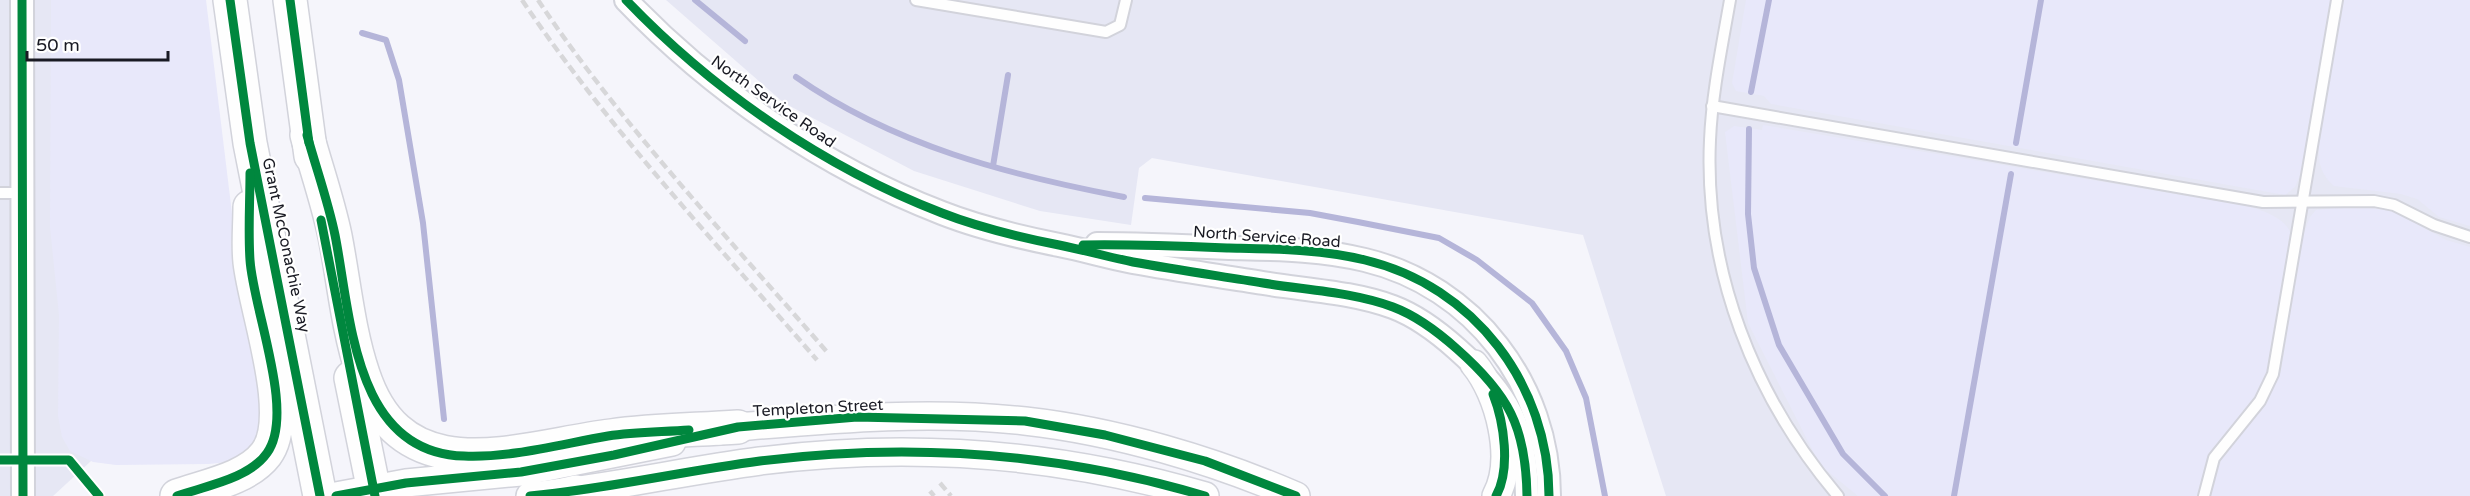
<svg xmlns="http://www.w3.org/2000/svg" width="2470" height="496" font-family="'Varela Round',sans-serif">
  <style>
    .built { fill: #e6e7f4 }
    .green { fill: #e8e8fa }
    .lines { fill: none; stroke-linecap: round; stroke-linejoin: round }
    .stream { stroke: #b5b5d9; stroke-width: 6 }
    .service-casing { stroke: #d2d3db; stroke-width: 14 }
    .minor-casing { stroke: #d2d3db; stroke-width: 26 }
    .tertiary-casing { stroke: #d2d3db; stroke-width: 30 }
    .primary-casing { stroke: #d2d3db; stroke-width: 36 }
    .service { stroke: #fefefe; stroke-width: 10 }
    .minor { stroke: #fefefe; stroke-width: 22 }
    .tertiary { stroke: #fefefe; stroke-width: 27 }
    .primary { stroke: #fefefe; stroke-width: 33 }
    .rail { stroke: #d7d7d9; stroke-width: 4.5; stroke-dasharray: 9 4.5; stroke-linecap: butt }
    .cycleway-casing { stroke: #fff; stroke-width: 13 }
    .cycleway { stroke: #00873e; stroke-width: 9 }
    .labels { text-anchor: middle; stroke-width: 4.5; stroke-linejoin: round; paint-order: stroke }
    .street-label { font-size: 16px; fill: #191a23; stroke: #fff }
  </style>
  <rect width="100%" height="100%" fill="#f5f5fb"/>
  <g class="built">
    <path d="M0,0H91V461L53,496H0Z"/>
    <path d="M666,0H2470V496H1666L1583,235L1152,158L1139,168L1131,225L1040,211L914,171L784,103Z"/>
  </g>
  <g class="green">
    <path d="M51,0H206L236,246L266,412L263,434L237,461L209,464L116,465L93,462L70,451L62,437L58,416L59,315L50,227Z"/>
    <path d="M1746,0H2333L2304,166L2295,187L2285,195L1771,104L1764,96L1736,91L1732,83Z"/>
    <path d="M2343,0H2470V226L2439,217L2417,199L2401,194L2334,186C2328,181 2323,174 2321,167C2312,142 2337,32 2343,0Z"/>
    <path d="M1763,125L2247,206C2261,210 2284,217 2290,232L2269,367L2261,388L2249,405L2212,449L2204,469L2199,496H1858L1820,465L1748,323L1725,132L1734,126L1762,130Z"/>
    <path d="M2353,206L2393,211L2446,240L2470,247V496H2211L2222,457L2264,406L2281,371L2301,241L2310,217L2316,210Z"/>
  </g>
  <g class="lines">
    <g class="stream">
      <path d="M695,0L745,41"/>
      <path d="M362,33L386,40L399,80L423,223L444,419"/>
      <path d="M796,77C893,145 1008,175 1124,197"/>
      <path d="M1751,92L1769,0"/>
      <path d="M1749,129L1748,214L1754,268L1779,345L1843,454L1885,496"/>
      <path d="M2016,143L2041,0"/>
      <path d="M993,166L1008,75"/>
      <path d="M1145,198L1310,213L1358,222L1439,238L1477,260L1532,303L1566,351L1586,398L1605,496"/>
      <path d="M1954,496L2011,174"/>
    </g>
    <g class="service-casing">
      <g id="service">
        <path d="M916,0L1106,32L1120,25L1126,0"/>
        <path d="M1730,0C1722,46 1712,93 1710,140C1704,271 1754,397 1838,496"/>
        <path d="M1712,106L2263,202L2374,201L2394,205L2434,225L2470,237"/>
        <path d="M0,193H23"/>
        <path d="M2204,496L2214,458L2260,401L2273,374L2337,0"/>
      </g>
    </g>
    <g class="minor-casing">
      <g id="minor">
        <path d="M22,0L23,496"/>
        <path d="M626,0C713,91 825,168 942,213C980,228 1019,237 1059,245C1084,250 1108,257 1133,262C1177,270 1220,276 1263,283C1305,290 1353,292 1393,307C1417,316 1438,332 1457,349C1508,394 1526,426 1527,496"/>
        <path d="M1097,244C1141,244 1185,246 1229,248C1274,249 1321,249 1365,260C1474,286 1549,385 1549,496"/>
      </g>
    </g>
    <g class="tertiary-casing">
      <g id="tertiary">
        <path d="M1474,364C1499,394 1516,459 1496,496"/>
        <path d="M719,431L738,427C833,419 930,410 1025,421C1115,431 1213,460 1296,496"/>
        <path d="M336,496L406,483L521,472L672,442"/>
        <path d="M530,496C607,489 683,471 760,461C910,442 1060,453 1205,496"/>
      </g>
    </g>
    <g class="primary-casing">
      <g id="primary">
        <path d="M230,0L250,143L320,496"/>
        <path d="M290,0L311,156"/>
        <path d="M307,135C316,168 328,202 335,236C344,282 348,330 363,374C403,496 520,447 611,436C653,430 696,430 738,427"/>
        <path d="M351,378L375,496"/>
        <path d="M177,496C205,486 247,479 266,454C295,416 255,309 250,262C248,244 250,225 250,207"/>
        <path d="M559,496L576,492"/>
      </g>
    </g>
    <use href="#service" class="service"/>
    <use href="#minor" class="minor"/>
    <use href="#tertiary" class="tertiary"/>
    <use href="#primary" class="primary"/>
    <g class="rail">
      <path d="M522,0C609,129 716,243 817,360"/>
      <path d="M538,0C622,126 728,237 827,352"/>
      <path d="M940,483L951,496"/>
      <path d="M930,491L934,496"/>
    </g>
    <g class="cycleway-casing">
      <g id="cycleway">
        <path d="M22,0L23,496"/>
        <path d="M230,0L250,143L320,496"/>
        <path d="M290,0L309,143"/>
        <path d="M626,0C713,91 825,168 942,213C980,228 1019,237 1059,245C1084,250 1108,257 1133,262C1177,270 1220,276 1263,283C1305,290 1353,292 1393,307C1417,316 1438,332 1457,349C1508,394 1526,426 1527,496"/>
        <path d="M307,135C316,168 328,201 335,235C351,315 353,453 464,456C511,458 561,444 608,436C634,432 662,432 689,430"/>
        <path d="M321,220L375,496"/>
        <path d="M1083,245C1132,244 1180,246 1229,248C1274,249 1321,249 1365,260C1474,286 1549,385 1549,496"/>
        <path d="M1493,394C1504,422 1511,469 1496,496"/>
        <path d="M0,460H69L99,496"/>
        <path d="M177,496C205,486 249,479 267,453C296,413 253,309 250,260C248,231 250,202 250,173"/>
        <path d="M336,496L406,483L521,472L614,455L738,427L857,417L1025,421L1105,435L1205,461L1296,496"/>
        <path d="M530,496C607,489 683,471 760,461C910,442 1060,453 1205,496"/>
      </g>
    </g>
    <use href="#cycleway" class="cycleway"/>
  </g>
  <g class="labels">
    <g class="street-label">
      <text transform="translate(774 101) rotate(35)" y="6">North Service Road</text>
      <text transform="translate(1267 236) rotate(4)" y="6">North Service Road</text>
      <text transform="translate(287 245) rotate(78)" y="6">Grant McConachie Way</text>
      <text transform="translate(818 407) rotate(-3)" y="6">Templeton Street</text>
    </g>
  </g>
  <path d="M27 51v9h141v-9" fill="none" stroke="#191a23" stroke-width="3"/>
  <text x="36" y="51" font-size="18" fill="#191a23" stroke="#ffffff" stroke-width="4.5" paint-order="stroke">50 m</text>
</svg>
